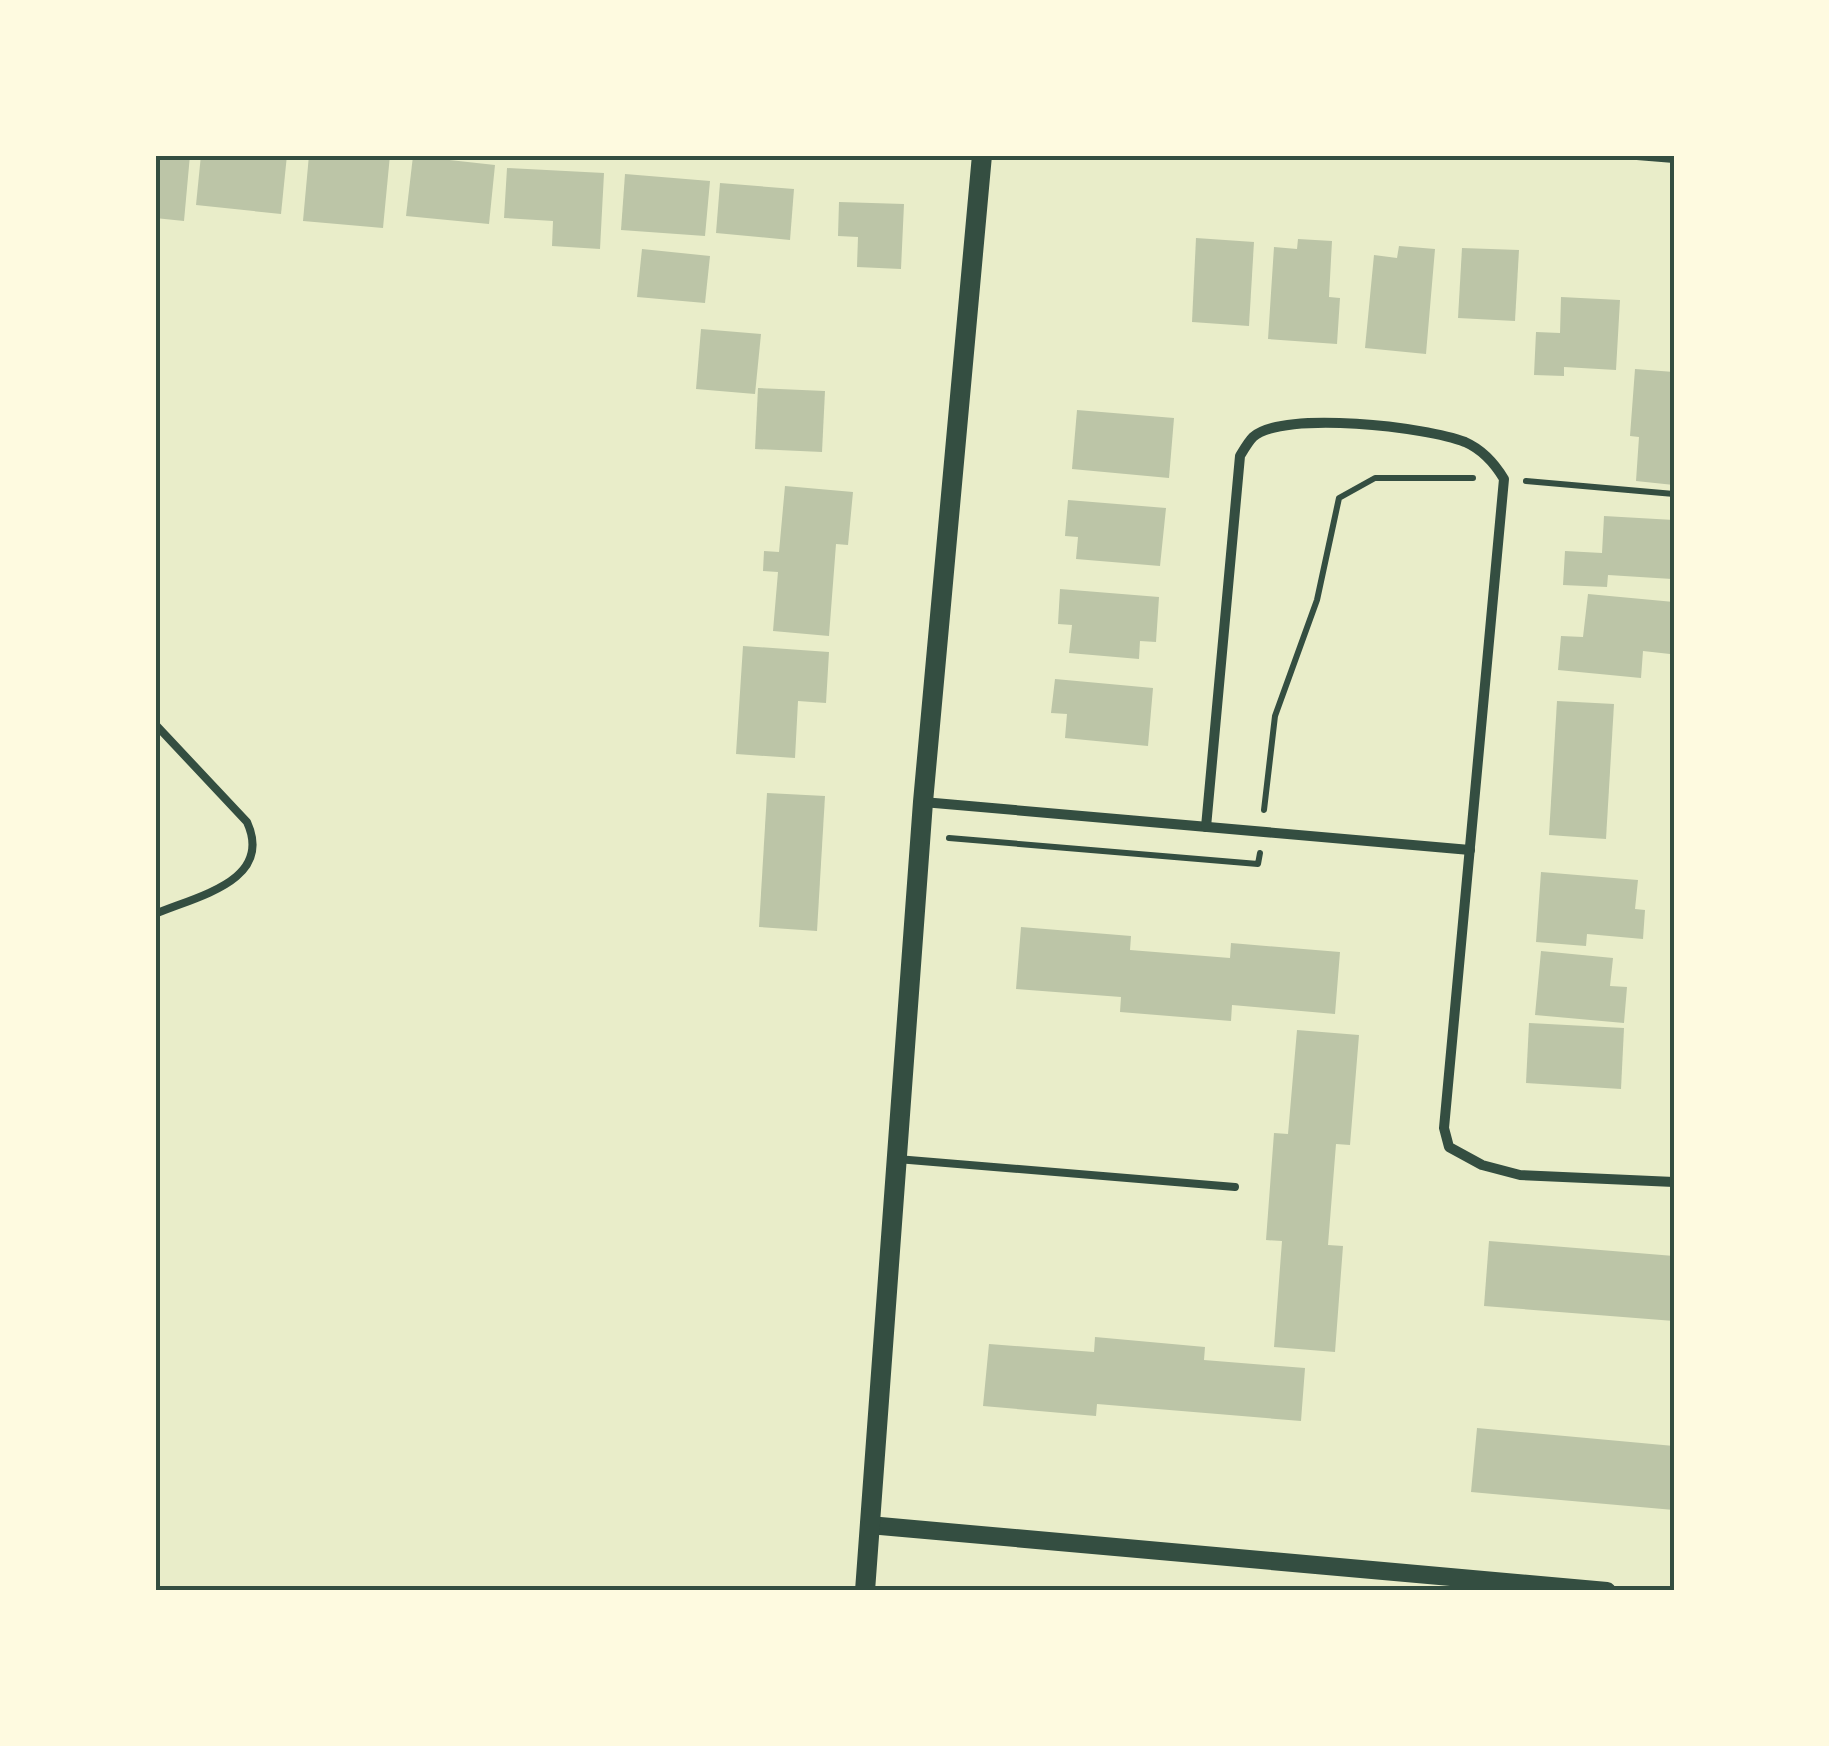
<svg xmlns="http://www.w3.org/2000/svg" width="1829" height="1746" font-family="'Alegreya Sans',sans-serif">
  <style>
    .building { fill: #bcc5a7 }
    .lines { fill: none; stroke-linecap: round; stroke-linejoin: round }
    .path { stroke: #344e41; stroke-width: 6 }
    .service { stroke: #344e41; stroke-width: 8 }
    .minor { stroke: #344e41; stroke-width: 10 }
    .tertiary { stroke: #344e41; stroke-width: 18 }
    .secondary { stroke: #344e41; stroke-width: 20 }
    .neatline { fill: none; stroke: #344e41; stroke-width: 4 }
  </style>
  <rect width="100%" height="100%" fill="#e9edc9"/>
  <g class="building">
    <path d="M155,155H190L184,221L155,218Z"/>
    <path d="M201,155H287L281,214L196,205Z"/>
    <path d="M309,155H390L383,228L303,221Z"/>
    <path d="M413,156L495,165L489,224L406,216Z"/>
    <path d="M507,168L604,173L600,249L552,246L553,221L504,218Z"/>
    <path d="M625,174L710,181L705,236L621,230Z"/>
    <path d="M720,183L794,189L790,240L716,233Z"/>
    <path d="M839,202L904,204L901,269L857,267L858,237L838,236Z"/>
    <path d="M1196,238L1254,242L1249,326L1192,322Z"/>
    <path d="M1298,239L1332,241L1329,297L1340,298L1337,344L1268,339L1274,247L1297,249Z"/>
    <path d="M1399,246L1435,249L1426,354L1365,348L1374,255L1397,258Z"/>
    <path d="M1462,248L1519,250L1515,321L1458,318Z"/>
    <path d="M642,249L710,256L705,303L637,297Z"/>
    <path d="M1561,297L1620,300L1616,370L1564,367V376L1534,375L1536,332L1560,333Z"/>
    <path d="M701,329L761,334L755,394L696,389Z"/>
    <path d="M1635,369L1674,372V485L1636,481L1639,437L1630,436Z"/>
    <path d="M758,388L825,391L822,452L755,449Z"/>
    <path d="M1077,410L1174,418L1169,478L1072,469Z"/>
    <path d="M785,486L853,492L848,545L836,544L829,636L773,631L778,572L763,571L764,551L779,552Z"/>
    <path d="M1068,500L1166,508L1160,566L1076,559L1078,537L1065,536Z"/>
    <path d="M1604,516L1674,520L1672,579L1608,575L1607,587L1563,585L1565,551L1602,553Z"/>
    <path d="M1060,589L1159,597L1156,642L1140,641L1139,659L1069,653L1072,625L1058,624Z"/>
    <path d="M1588,594L1674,602L1670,654L1643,651L1641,678L1558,670L1561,636L1583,637Z"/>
    <path d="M743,646L829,652L826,703L798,701L795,758L736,754Z"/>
    <path d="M1055,679L1153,688L1148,746L1065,738L1067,714L1051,713Z"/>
    <path d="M1557,701L1614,704L1606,839L1549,835Z"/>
    <path d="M767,793L825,796L817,931L759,927Z"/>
    <path d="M1541,872L1638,880L1635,909L1645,910L1643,939L1587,934L1586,946L1536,942Z"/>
    <path d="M1021,927L1131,936L1130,950L1230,958L1231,943L1340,952L1335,1014L1232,1005L1231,1021L1120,1012L1121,997L1016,989Z"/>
    <path d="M1541,951L1613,958L1610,986L1627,987L1624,1023L1535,1015Z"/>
    <path d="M1529,1023L1624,1028L1621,1089L1526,1083Z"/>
    <path d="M1297,1030L1359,1035L1350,1145L1336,1144L1328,1245L1343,1246L1335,1352L1274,1347L1282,1241L1266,1240L1274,1133L1288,1134Z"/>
    <path d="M1489,1241L1674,1256V1321L1484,1306Z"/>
    <path d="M1095,1337L1205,1347L1204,1360L1305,1368L1301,1421L1097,1404L1096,1416L983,1406L989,1344L1094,1352Z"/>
    <path d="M1477,1428L1674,1446V1510L1471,1492Z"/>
  </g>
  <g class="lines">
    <g class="path">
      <path d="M1526,481L1674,494"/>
      <path d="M1264,810L1275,716L1317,600L1339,498L1375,478H1473"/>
      <path d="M949,838L1258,864L1260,853"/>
    </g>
    <g class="service">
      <path d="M155,724L247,822C274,881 197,896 155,914"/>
      <path d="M897,1159L1235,1187"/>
    </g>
    <g class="minor">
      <path d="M1637,155L1674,158"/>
      <path d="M923,802L1470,850"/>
      <path d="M1206,827L1240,456C1243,451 1248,442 1253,437C1284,410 1427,427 1465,442C1481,449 1495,464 1504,479L1444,1128L1449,1147L1482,1165L1520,1175L1674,1182"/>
    </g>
    <path class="tertiary" d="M869,1525L1607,1591"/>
    <path class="secondary" d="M865,1591L923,802L982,155"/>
  </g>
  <rect width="1829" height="1746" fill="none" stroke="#fefae0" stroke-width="315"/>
  <rect x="158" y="158" width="1514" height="1430" class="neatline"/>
</svg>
